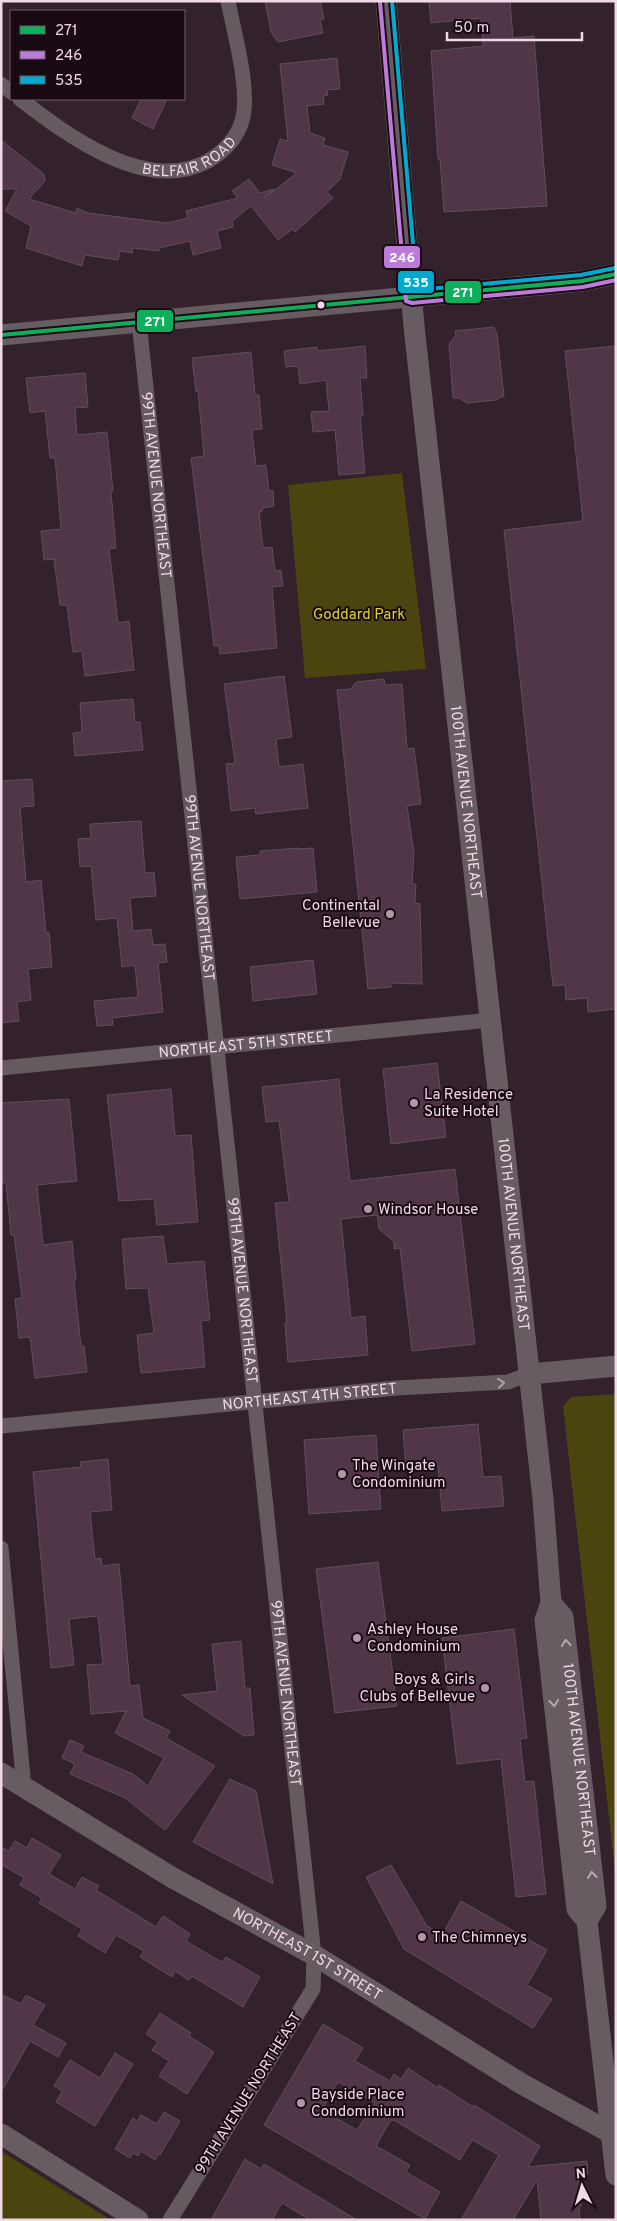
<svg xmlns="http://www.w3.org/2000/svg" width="617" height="2221" font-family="Overpass,sans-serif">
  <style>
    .green { fill: #4a440e }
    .building { fill: #503647; stroke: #5e4f58; fill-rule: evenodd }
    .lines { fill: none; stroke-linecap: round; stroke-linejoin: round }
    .street { stroke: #645a60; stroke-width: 15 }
    .secondary { stroke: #685c63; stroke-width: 21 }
    .bus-1-casing { stroke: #190a13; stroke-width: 8 }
    .bus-2-casing { stroke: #190a13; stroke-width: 8 }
    .bus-3-casing { stroke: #190a13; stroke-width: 8 }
    .bus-1 { stroke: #0daf5c; stroke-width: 4 }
    .bus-2 { stroke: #bd7bd9; stroke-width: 4 }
    .bus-3 { stroke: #00a9ce; stroke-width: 4 }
    .oneway { stroke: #b19fa9 }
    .oneway2 { stroke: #baa6b1 }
    .bus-dot { fill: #f0d8e5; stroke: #190a13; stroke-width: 2 }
    .poi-dot { fill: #ae98a4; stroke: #190a13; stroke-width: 2 }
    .labels { text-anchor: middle; stroke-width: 4; stroke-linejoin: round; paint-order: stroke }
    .street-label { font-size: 15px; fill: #f0d8e5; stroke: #190a13 }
    .park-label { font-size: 15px; fill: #ded328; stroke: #190a13 }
    .poi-label { font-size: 15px; fill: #f0d8e5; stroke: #190a13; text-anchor: start }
    .line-badge { stroke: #190a13; stroke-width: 2 }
    .badge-label { font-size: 14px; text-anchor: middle; font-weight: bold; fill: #fff }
  </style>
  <rect width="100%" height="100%" fill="#33212c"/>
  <g class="green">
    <path d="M402,473L426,669L305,678L288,485Z"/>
    <path d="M616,1394V1880L563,1406L571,1397Z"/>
    <path d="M1,2151L111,2220H1Z"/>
  </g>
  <g class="building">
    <path d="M265,1H320L324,19L320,20L323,33L278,42L271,32Z"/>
    <path d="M429,1H510L513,38L534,36L547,206L444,212L440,159H438L431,51L483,46L481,18L431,23Z"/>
    <path d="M337,58L340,89L327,90L328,95L323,96L324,104L307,106L310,133L325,138L323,145L348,152L340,179L327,192L333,198L295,232L293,229L278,240L251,206L232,221L233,227L217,231L221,248L193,255L190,241L159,248V251L133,248L132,253L120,251L118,260L85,255L82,266L26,248L31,226L5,211L17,189H1V140L44,174L45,181L29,199L76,213L77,208L88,213L167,223L188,218L186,211L238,198L232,191L249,179L260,193L274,189L264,198L297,173L272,165L280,139L288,141L280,64Z"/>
    <path d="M141,99H167L153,129L132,118Z"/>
    <path d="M494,327L497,334L504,396L496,400L467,403L459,398H453L449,344L456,335L455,331Z"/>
    <path d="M365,346L367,378H360L363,416H360L365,473L339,475L335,430L313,432L311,412L329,411L326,380L300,384L298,366L286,367L284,351L317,347L318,351Z"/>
    <path d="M616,346V1009L588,1012L587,998L566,1000L565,985L553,986L504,530L583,521L565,351Z"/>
    <path d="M251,352L255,395H259L262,429L252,430L256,466L266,465L269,491H273L274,506L262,508V512H259L263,548L272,547L275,571L281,570L283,586L272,587L277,648L220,654L219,646H214L191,458L204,456L198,391L196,392L192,358Z"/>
    <path d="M85,373L88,407L75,408L77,435L107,432L113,491H111L116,548L109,549L118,623L129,621L134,670L85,676L82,651L73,652L67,605H60L54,559L44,560L41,531L61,529L55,458H50L45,411L30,413L26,378Z"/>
    <path d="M284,676L292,737L276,739L279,767L303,764L308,808L256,814L255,808L231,811L226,764L235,763L224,684Z"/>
    <path d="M384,679L385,685L402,684L407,749L414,748L421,804L407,806L414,853L412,884H416L415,903L420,904L422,984L391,983V987L368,989L337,690L351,689L356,682Z"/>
    <path d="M133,699L135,722H140L143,750L75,756L73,733L82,732L80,703Z"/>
    <path d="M32,779L34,806L20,807L26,882L41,880L46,933L49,932L52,967L28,969L31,1000L17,1002L19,1021L1,1023V781Z"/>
    <path d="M141,821L145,873L154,872L156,896L130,898L133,931L151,929L153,945L165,944L167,962L158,963L163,1012L112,1018L113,1025L97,1026L94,1001L138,997L135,965L122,967L117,918L96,920L91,866L80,867L78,839L91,838L90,824Z"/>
    <path d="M298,848V849L313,848L317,892L240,899L236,857L260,855V851Z"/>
    <path d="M313,960L317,994L253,1001L250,967Z"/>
    <path d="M437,1063L446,1137L391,1144L383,1069Z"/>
    <path d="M339,1079L350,1181L455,1169L475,1344L412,1351L400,1248L394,1249V1242L379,1229L377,1215L341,1219L351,1318L365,1316L368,1355L288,1362L285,1323H287L275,1203L289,1202L279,1121L266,1122L262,1087Z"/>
    <path d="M171,1089L175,1136L191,1135L198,1222L157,1225L154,1199L119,1201L107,1095Z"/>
    <path d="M69,1099L77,1181L37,1185L43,1245L72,1241L76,1280L74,1281L81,1346H84L87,1372L35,1378L30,1337L19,1338L15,1299L22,1298L14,1235H11L6,1183H1V1103Z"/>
    <path d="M163,1236L167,1264L204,1261L210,1320L201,1321L205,1367L141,1373L137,1335L154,1333L148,1288L126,1289L122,1239Z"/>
    <path d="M478,1424L483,1477L501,1476L504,1506L442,1511L438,1466L406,1469L403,1430Z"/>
    <path d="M376,1435L381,1509L309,1514L304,1440Z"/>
    <path d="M108,1459L112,1510L90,1512L95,1559L101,1558L102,1566L119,1564L130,1686L139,1685L143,1718L170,1731L166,1738L215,1766L165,1830L125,1798L70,1774L75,1764L62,1758L70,1740L84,1746L81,1752L133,1774L148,1786L164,1758L115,1733L126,1711L91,1714L87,1665L103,1664L98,1616L69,1619L74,1665L51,1668L33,1472L81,1467L80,1462Z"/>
    <path d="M378,1562L397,1706L335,1713L316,1569Z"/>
    <path d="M514,1629L527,1738L520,1739L525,1782L534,1781L546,1894L516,1897L501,1759L457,1764L442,1638Z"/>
    <path d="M241,1641L245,1688H250L254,1735L244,1736L182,1695L217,1691L212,1644Z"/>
    <path d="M230,1779L256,1791L273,1884L193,1842Z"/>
    <path d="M32,1838L61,1855L49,1874L75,1889L82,1877L99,1886L96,1890L156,1927L163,1916L190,1934L186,1941L216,1959L223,1962L226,1957L260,1977L243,2007L192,1976L189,1980L175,1971L172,1977L140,1957L144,1951L116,1935L105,1953L78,1936L82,1929L39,1903L42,1898L20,1885L24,1878L1,1864V1847L9,1851L15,1841L27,1848Z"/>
    <path d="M391,1865L427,1926L442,1935L461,1901L547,1950L527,1985L552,1999L533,2028L404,1949L366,1877Z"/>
    <path d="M1,1994L21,2004L26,1995L45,2005L33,2025L66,2043L58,2057L30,2041L1,2092Z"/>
    <path d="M160,2013L191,2033L189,2036L214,2052L187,2094L159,2076L169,2061L152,2050L158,2042L146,2034Z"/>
    <path d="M323,2024L363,2048L355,2061L390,2081L394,2074L401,2079L408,2068L438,2088L439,2085L473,2107L474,2105L540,2146L528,2167L587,2161L588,2174L578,2175L581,2206H579L580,2220H541L537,2180L513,2220H461L499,2155L472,2140L460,2160L394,2120L390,2121L376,2146L410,2165L406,2172L440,2192L425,2219L264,2125ZM338,2082L375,2103L357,2130L322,2110Z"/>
    <path d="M115,2053L133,2064L95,2126L56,2102L62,2091L54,2086L70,2060L100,2078Z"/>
    <path d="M164,2112L180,2121L160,2155L158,2154L155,2160L141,2151L138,2156L133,2153L130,2158L115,2149L133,2118L137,2121L141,2115L157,2124Z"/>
    <path d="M245,2159L261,2169L264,2164L357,2220H310L282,2203L272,2220H211Z"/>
  </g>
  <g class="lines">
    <g class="street">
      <path d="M1,84L11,92"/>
      <path id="s1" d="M20,99C67,135 146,195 208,161C223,152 237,138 242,121C251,91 234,33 228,1"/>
      <path id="s2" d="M139,322L314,1955L313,1989L170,2220"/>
      <path id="s3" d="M1,1068L491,1020"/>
      <path id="s4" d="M1,1426L396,1388L508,1382L530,1374"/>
      <path d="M1,1548L24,1787"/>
    </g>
    <g class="secondary">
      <path id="s5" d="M386,1L414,326L543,1499L551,1603L545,1620L577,1909L587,1921L616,2175"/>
      <path d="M1,335L582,281L616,274"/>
      <path d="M530,1374L616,1366"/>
      <path id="s6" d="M551,1603L563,1617L596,1906L587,1921"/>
      <path id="s7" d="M1,1773L173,1878L314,1955L522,2084L611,2133H616"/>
      <path d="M1,2134L138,2220"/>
    </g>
    <g class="bus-1-casing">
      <path id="bus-1" d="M1,335L582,281L616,274"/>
    </g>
    <g class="bus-2-casing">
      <path id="bus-2" d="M380,2L406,301L412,303L583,287L616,280"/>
    </g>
    <g class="bus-3-casing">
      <path id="bus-3" d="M392,1L417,290L581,275L615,268"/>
    </g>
    <use href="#bus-1" class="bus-1"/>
    <use href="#bus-2" class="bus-2"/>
    <use href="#bus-3" class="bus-3"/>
  </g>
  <defs><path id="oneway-chevron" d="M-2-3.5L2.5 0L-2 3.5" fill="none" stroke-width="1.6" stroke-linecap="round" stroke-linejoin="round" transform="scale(1.25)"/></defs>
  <use class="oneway" href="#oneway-chevron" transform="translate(501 1383) rotate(-6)"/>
  <g class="oneway2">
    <use href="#oneway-chevron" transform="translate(566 1643) rotate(-96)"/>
    <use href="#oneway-chevron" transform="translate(554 1703) rotate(84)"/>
    <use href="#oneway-chevron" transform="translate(592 1875) rotate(-97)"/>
  </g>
  <circle class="bus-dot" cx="321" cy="305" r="4.5"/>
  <g class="poi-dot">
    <circle cx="390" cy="914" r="5"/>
    <circle cx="414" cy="1103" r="5"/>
    <circle cx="368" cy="1209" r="5"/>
    <circle cx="342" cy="1474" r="5"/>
    <circle cx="357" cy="1638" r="5"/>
    <circle cx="485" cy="1688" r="5"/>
    <circle cx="422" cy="1937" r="5"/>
    <circle cx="301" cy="2103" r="5"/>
  </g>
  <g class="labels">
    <g class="street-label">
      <text dy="5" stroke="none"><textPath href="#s1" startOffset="192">BELFAIR ROAD</textPath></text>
      <text dy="5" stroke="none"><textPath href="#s2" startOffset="164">99TH AVENUE NORTHEAST</textPath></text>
      <text dy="5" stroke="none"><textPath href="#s5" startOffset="805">100TH AVENUE NORTHEAST</textPath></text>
      <text dy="5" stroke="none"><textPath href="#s2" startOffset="569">99TH AVENUE NORTHEAST</textPath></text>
      <text dy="5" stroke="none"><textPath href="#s3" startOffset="246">NORTHEAST 5TH STREET</textPath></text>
      <text dy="5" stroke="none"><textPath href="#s5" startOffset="1240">100TH AVENUE NORTHEAST</textPath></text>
      <text dy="5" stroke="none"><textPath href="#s2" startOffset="974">99TH AVENUE NORTHEAST</textPath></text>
      <text dy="5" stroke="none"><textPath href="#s4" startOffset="310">NORTHEAST 4TH STREET</textPath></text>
      <text dy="5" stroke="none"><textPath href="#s2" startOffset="1379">99TH AVENUE NORTHEAST</textPath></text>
      <text dy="5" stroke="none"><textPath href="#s6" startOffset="162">100TH AVENUE NORTHEAST</textPath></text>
      <text dy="5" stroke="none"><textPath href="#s7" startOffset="356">NORTHEAST 1ST STREET</textPath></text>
      <text transform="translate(248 2093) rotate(-58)" y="5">99TH AVENUE NORTHEAST</text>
    </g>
    <g class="park-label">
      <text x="359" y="619">Goddard Park</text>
    </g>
    <g class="poi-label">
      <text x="380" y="910" text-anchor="end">Continental<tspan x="380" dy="17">Bellevue</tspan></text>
      <text x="424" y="1099">La Residence<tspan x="424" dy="17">Suite Hotel</tspan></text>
      <text x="378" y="1214">Windsor House</text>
      <text x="352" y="1470">The Wingate<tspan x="352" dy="17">Condominium</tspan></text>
      <text x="367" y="1634">Ashley House<tspan x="367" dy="17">Condominium</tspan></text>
      <text x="475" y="1684" text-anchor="end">Boys &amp; Girls<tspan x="475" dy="17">Clubs of Bellevue</tspan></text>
      <text x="432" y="1942">The Chimneys</text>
      <text x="311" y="2099">Bayside Place<tspan x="311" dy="17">Condominium</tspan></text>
    </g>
  </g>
  <g class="line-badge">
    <rect x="383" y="245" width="38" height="24" rx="5" fill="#bd7bd9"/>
    <rect x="397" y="270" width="38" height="24" rx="5" fill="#00a9ce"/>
    <rect x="444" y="280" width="38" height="24" rx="5" fill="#0daf5c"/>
    <rect x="136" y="309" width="38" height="24" rx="5" fill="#0daf5c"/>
  </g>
  <g class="badge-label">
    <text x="402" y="262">246</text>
    <text x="416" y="287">535</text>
    <text x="463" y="297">271</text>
    <text x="155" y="326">271</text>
  </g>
  <rect width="617" height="2221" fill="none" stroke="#f0d8e5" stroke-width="5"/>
  <rect x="10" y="10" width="175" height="90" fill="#190a13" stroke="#6f5c67"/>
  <rect x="20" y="26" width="25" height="8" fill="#0daf5c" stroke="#6f5c67"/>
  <text x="55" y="35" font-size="15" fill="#f0d8e5">271</text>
  <rect x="20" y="51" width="25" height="8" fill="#bd7bd9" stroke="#6f5c67"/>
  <text x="55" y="60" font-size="15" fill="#f0d8e5">246</text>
  <rect x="20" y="76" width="25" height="8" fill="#00a9ce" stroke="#6f5c67"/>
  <text x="55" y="85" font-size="15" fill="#f0d8e5">535</text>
  <g transform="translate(582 2186) rotate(355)" stroke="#190a13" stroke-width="4" paint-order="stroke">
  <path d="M0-4L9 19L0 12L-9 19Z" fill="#f0d8e5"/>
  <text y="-8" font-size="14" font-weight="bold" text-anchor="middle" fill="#f0d8e5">N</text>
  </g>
  <path d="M447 32v8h135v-8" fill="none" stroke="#f0d8e5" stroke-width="2.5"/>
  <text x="454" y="32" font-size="15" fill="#f0d8e5" stroke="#190a13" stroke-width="4" paint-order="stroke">50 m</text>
</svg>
